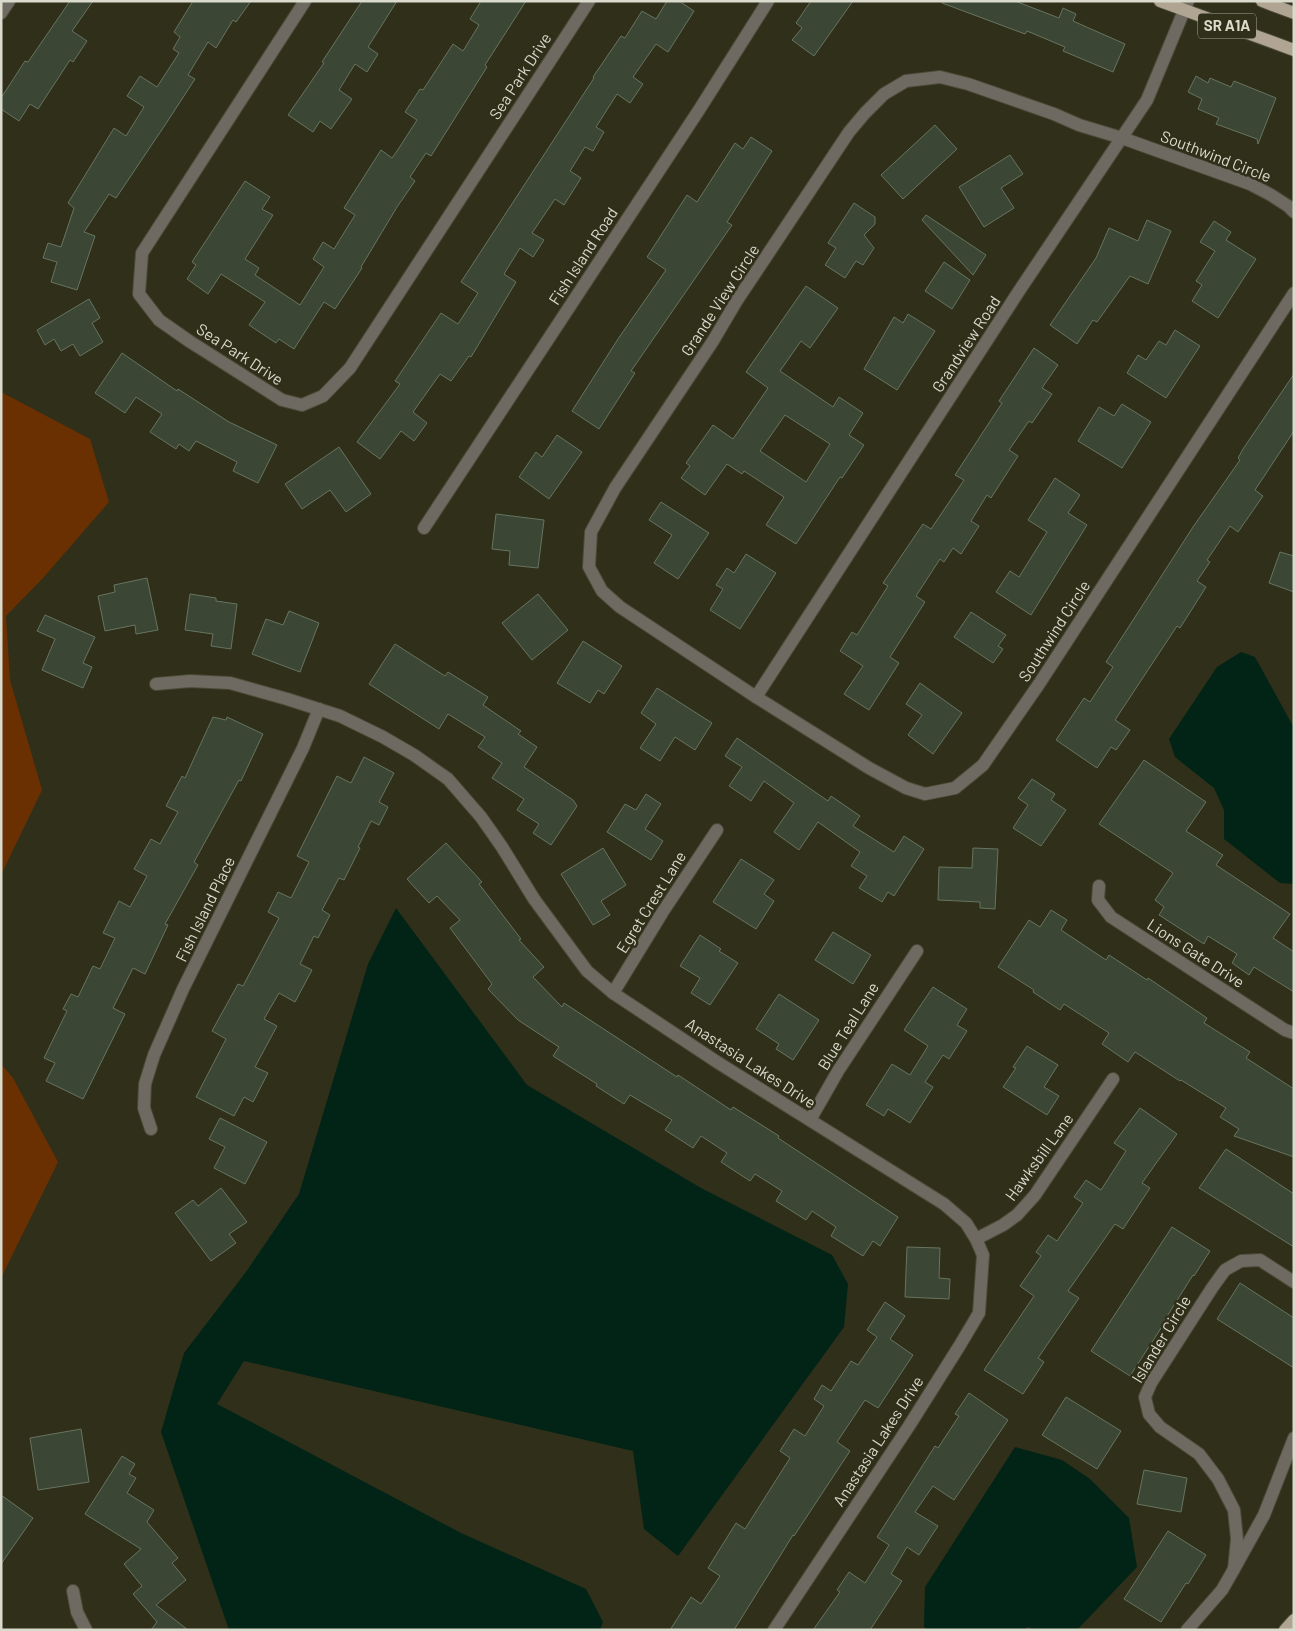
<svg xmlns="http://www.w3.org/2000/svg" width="1295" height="1631" font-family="Barlow,sans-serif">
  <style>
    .green { fill: #6b3002 }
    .water { fill: #012416 }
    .building { fill: #3b4734; stroke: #677460; fill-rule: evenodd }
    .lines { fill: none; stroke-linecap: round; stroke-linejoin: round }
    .minor-casing { stroke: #4b4a37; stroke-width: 14 }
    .major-casing { stroke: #4b4a37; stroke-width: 14 }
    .minor { stroke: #6f6a61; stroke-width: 12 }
    .major { stroke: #b0a492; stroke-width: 12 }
    .labels { text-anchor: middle; stroke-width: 5; stroke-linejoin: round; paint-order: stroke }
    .shield { fill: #302f1a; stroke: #a7a797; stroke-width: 1 }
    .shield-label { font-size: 15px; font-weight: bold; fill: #dadacd }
    .street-label { font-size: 16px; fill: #dadacd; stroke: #302f1a }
  </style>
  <rect width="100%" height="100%" fill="#302f1a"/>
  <g class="green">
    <path d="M1,392L90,439L109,502L43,578L6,616L10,680L42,790L1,875Z"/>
    <path d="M1,1064L13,1078L58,1162L1,1278Z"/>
  </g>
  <g class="water">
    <path d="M1241,652L1255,657L1294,728V884L1280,883L1224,839V810L1214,788L1175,757L1169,739L1217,667Z"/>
    <path d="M396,908L527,1085L701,1188L832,1255L848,1284L844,1327L678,1556L644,1529L633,1451L244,1361L217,1404L461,1533L586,1589L603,1622L600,1630H229L161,1432L184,1353L246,1272L299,1194L368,964Z"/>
    <path d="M1015,1447L1062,1460L1090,1479L1129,1518L1137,1567L1077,1630H1038L1027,1627L1025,1630H928L924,1627L925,1587Z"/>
  </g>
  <g class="building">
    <path d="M70,1H93L72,31L87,41L73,62L70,60L38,109L30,104L19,121L1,109V98L25,61L28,62Z"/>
    <path d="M193,1H251L236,22L233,20L216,48L208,42L188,75L195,79L167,122L116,198L109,194L84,232L95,236L77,290L51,282L57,262L43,258L48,243L61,247L74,208L68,203L114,128L126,136L144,107L127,96L140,76L157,87L179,53L173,49L180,37L174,32Z"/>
    <path d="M362,1H397L368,47L378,54L367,72L355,64L339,90L352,99L331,129L320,121L313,132L288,115L324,63L322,62Z"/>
    <path d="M481,1H526L485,65L487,67L431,156L426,153L410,177L415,181L397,207L361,267L362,268L335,309L324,302L294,349L279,339L276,343L249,325L265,302L221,274L208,294L187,279L196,265L192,262L245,181L270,197L262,209L273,215L245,259L259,268L255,275L300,305L324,267L313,259L323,242L334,249L355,215L344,208L381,150L392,158L399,148L417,120L405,112L420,89L423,90L453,44L463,51L479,25L470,19Z"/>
    <path d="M667,1H679L694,11L668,52L656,44L633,77L643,84L630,103L617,94L596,127L604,132L593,151L585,147L570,171L581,178L564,205L555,199L532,233L544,240L533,257L520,248L504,274L516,282L471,357L469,356L451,381L440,374L413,412L427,423L414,441L401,431L380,459L357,442L400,384L395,381L441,313L458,324L478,293L461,282L594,78L593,77L621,36L625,38L642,11L656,19Z"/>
    <path d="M811,1H853L814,56L792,40L802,28L796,23Z"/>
    <path d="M942,1H1015L1059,18L1063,8L1076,14L1073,21L1125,44L1113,72L1063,51L1065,47L1027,31L1025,34L942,3Z"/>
    <path d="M1196,76L1208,83L1210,78L1231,87L1234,81L1276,98L1258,144L1257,139L1216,124L1219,118L1198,109L1202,99L1188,92Z"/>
    <path d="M935,125L957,149L903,199L881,175Z"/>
    <path d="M751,137L772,151L727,222L732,225L631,371L635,373L599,429L572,411L618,339L666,270L647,257L687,195L697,202L735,143L743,149Z"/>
    <path d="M1010,155L1023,174L1001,188L1014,208L984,227L959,187Z"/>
    <path d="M854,203L875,217V224L864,235L874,248L863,265L856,261L845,278L825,265L836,248L828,243Z"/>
    <path d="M926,215L986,255L973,275L922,220Z"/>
    <path d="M1147,220L1171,231L1148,284L1130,276L1097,322L1093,320L1077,344L1050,325L1096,258L1109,228L1138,241Z"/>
    <path d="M1214,221L1231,232L1226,240L1256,259L1218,318L1192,301L1202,285L1196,281L1215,251L1200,242Z"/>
    <path d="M944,262L970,280L952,309L925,291Z"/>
    <path d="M806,286L838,308L810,348L801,341L780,371L833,407L839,397L863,413L849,435L864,445L842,478L840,477L796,544L766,525L784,497L744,471L742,474L727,464L705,495L681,478L690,466L686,463L713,425L733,439L768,388L746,372ZM785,415L830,444L806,482L760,451Z"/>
    <path d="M89,299L100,318L92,323L103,342L80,356L73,344L61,351L54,339L45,345L37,330Z"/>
    <path d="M908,314L935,331L897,390L864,369L894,317L903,323Z"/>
    <path d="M1175,330L1200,346L1166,398L1127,373L1138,355L1146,360L1159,341L1166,345Z"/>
    <path d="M1034,348L1058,365L1042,388L1052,394L1032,423L1029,421L1009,450L1018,456L991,498L987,495L971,521L979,526L961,554L953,548L944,562L940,559L916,596L925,602L890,657L899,663L869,710L844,694L863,666L840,651L852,632L857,635L888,586L883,583L923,524L931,529L964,480L955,475L1002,403L999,401Z"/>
    <path d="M122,353L177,391L178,389L229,422L277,445L258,483L233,471L237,462L196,441L189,451L179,444L176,449L150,432L162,414L136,397L125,413L95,393Z"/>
    <path d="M1294,374V431L1255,490L1263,496L1238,532L1230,526L1207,560L1210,562L1197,581L1206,587L1180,628L1177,626L1115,720L1130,730L1116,750L1111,747L1097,768L1056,740L1084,698L1090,702L1113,667L1106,662L1193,527L1240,460L1238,458L1243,449Z"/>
    <path d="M1122,404L1151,422L1122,468L1078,441L1099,407L1114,416Z"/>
    <path d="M557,435L582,452L549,499L519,477L536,452L542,457Z"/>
    <path d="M339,447L371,494L346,512L330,490L302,509L285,484Z"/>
    <path d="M1055,478L1080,495L1068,513L1087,525L1031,615L996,592L1010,571L1019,577L1047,532L1028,520Z"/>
    <path d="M661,502L709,533L678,579L654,563L672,535L649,520Z"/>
    <path d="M496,514L544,520L538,568L509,565L510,551L492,549Z"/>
    <path d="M1280,552L1294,556V592L1269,583Z"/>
    <path d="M746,554L776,573L740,629L710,610L723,589L716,585L727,568L734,573Z"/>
    <path d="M147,578L158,630L136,634L135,625L105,631L98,596L115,592L114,585Z"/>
    <path d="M190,594L216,598V601L237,604L231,649L211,646L213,634L185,630Z"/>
    <path d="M538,594L568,630L532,660L502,623Z"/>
    <path d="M289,611L319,623L300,672L252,654L266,619L283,625Z"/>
    <path d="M971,612L1006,635L998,646L1003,649L993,663L954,637Z"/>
    <path d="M45,615L95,637L83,663L92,667L83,688L42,670L55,639L37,631Z"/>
    <path d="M583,641L622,666L604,694L598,690L590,703L557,683Z"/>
    <path d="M395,644L445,676L448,672L488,697L483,705L521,731L518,734L537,747L524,767L573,800L577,806L551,845L533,833L539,824L517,810L524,799L492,778L502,763L478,747L485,737L448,714L439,729L369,684Z"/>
    <path d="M920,683L962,713L933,754L908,735L922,715L906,704Z"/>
    <path d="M657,688L712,723L695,750L675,737L660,761L640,748L656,724L641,713Z"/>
    <path d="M213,717L226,720L227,717L263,734L241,781L239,780L194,862L198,865L165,924L168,925L145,974L133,968L113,1008L125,1014L83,1099L46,1081L55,1063L44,1058L67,1011L63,1009L71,994L78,997L93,966L100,969L115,938L103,933L119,901L130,907L147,876L134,869L151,839L160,844L178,812L166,806L182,776L185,778Z"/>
    <path d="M737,738L828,801L831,796L860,816L853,826L894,852L904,836L924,849L894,896L888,892L882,902L859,888L867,876L851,866L860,852L818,822L799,850L774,832L794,803L764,781L751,801L729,786L742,767L725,756Z"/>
    <path d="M364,757L394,773L379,802L388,807L379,825L371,821L358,847L360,848L344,880L339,878L322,910L330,915L318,938L314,936L300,964L312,970L295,1002L279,993L264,1019L277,1026L255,1067L268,1073L253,1102L244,1097L234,1116L196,1097L226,1039L212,1031L238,984L243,986L279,918L268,912L278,892L291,898L309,862L297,856L337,776L351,783Z"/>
    <path d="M1144,760L1206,802L1186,831L1223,855L1216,865L1290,914L1273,938L1294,952V992L1254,967L1249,975L1232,963L1237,954L1208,936L1204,944L1159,915L1164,907L1155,900L1173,873L1099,824Z"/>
    <path d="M1032,779L1055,794L1051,800L1066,810L1041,846L1013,828L1028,805L1018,798Z"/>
    <path d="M646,794L661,804L645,829L663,841L651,860L607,832L625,804L636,810Z"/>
    <path d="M446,843L482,882L479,884L521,939L519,940L544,967L533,977L562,1007L564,1003L677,1077L678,1075L731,1110L733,1107L779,1136L778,1138L898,1217L880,1246L873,1241L863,1256L831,1236L836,1227L812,1211L806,1220L776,1201L782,1191L755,1174L750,1181L721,1162L727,1153L701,1136L693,1148L665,1130L672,1120L630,1095L624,1104L596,1086L597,1084L553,1056L559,1047L518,1020L488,989L492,984L450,928L460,920L437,896L429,903L407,879Z"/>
    <path d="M603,848L626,885L601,901L610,915L593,925L561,874Z"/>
    <path d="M973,848L998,849L995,909L980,908V902L938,900L939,867L972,868Z"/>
    <path d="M741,859L774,880L764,894L774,901L756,929L713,902Z"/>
    <path d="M1051,910L1067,920L1061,930L1106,960L1109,955L1147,980L1148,978L1207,1018L1204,1023L1250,1052L1246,1058L1294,1089V1157L1234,1136L1239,1129L1220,1117L1226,1108L1181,1080L1180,1081L1135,1052L1128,1062L1102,1044L1109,1033L1064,1004L1060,1010L1033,992L1034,990L998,967L1029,920L1040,927Z"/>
    <path d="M833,932L871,955L853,984L815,960Z"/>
    <path d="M700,935L721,949L719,951L738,963L710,1005L691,993L700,978L680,966Z"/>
    <path d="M933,987L967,1009L957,1025L967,1031L949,1059L943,1055L925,1082L933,1087L910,1123L888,1109L884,1116L866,1105L892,1064L910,1075L928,1046L904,1030Z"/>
    <path d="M779,994L819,1020L793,1060L776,1049L779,1044L756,1029Z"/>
    <path d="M1027,1046L1058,1065L1044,1087L1059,1096L1047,1115L1003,1087L1016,1068L1013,1067Z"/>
    <path d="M1140,1108L1177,1134L1142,1183L1150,1188L1123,1229L1115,1224L1068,1291L1079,1298L1038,1358L1044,1362L1023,1394L984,1370L1034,1296L1020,1286L1041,1256L1036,1252L1048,1235L1057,1241L1083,1203L1074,1197L1086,1180L1101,1190L1126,1151L1114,1143Z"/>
    <path d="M220,1118L267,1142L245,1184L214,1168L225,1147L209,1139Z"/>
    <path d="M1226,1149L1294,1194V1247L1199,1188Z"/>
    <path d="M221,1188L247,1222L229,1234L236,1243L211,1261L175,1213L193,1200L198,1206Z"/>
    <path d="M1172,1227L1210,1251L1194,1276L1193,1275L1164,1321L1165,1322L1130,1376L1091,1351Z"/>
    <path d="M907,1247L940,1248L939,1278L950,1279L949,1299L905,1297Z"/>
    <path d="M1240,1283L1294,1318V1368L1217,1319Z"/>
    <path d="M885,1302L905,1316L890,1339L913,1355L878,1408L865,1400L837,1442L850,1451L794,1536L793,1535L734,1630H670L691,1597L701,1604L720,1576L708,1568L736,1523L745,1529L790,1458L780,1451L794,1429L805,1436L824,1406L814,1399L822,1385L831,1391L851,1361L858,1365L877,1337L867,1330Z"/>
    <path d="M969,1393L1008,1420L954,1500L933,1486L915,1512L938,1526L919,1555L907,1547L891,1574L902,1581L870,1630H813L840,1592L837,1590L849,1572L865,1583L889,1545L877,1537L935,1446L938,1448L959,1416L955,1414Z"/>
    <path d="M1066,1397L1121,1431L1097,1469L1042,1435Z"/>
    <path d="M81,1429L89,1482L38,1490L30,1438Z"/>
    <path d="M122,1456L135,1464L129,1474L136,1478L127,1493L154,1510L147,1522L178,1558L172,1563L186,1580L156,1605L188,1630H151L157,1622L133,1594L142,1586L124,1564L141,1549L85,1514Z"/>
    <path d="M1144,1470L1187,1478L1181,1512L1137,1504Z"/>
    <path d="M1,1495L33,1518L1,1564Z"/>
    <path d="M1168,1531L1206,1555L1188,1584L1186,1583L1161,1622L1124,1599Z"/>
  </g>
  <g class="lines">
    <g class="minor-casing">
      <g id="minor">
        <path d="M305,1L142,253L139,294L159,320L189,341L282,400L302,405L323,396L350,368L589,1"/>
        <path d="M1,13L9,1"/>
        <path d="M1294,212L1288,206L1271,195L1250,184L1122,138L1079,125L1054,114L968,84L940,77L906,81L884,94L865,113L849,132L736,302L713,341L615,488L591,532L589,567L602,591L620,607L756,697L869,768L906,788L925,794L955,788L983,765L1039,684L1294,293"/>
        <path d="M424,528L699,110L768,1"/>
        <path d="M156,684L190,681L230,683L287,699L340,716L383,737L414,755L448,779L481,817L502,847L534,899L587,971L613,993L717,1062L944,1204L966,1223L976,1239L983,1255L979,1313L960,1345L909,1426L774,1630"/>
        <path d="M756,697L1019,291L1147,100L1188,1"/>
        <path d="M1099,886L1098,900L1111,917L1285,1030L1294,1033"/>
        <path d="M613,993L662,913L717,830"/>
        <path d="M810,1120L838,1071L917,951"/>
        <path d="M151,1129L144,1108L145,1084L154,1055L183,989L303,748L319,709"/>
        <path d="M976,1239L1003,1225L1017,1215L1035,1195L1113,1079"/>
        <path d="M1234,1569L1237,1539L1234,1510L1218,1479L1199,1454L1160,1427L1149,1414L1145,1397L1151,1383L1212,1288L1225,1270L1241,1261L1260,1260L1294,1282"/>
        <path d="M73,1591L77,1612L86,1630"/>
        <path d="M1187,1630L1222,1590L1234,1569L1264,1515L1294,1438"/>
      </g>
    </g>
    <g class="major-casing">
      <g id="major">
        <path d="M1160,1L1294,50"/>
        <path d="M1262,1L1294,13"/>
        <path d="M1285,1630L1294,1620"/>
      </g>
    </g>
    <use href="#minor" class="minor"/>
    <use href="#major" class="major"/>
  </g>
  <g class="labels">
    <rect class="shield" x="1198" y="13.5" width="58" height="25" rx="4"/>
    <g class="shield-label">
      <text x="1227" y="31">SR A1A</text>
    </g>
    <g class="street-label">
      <text transform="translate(520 76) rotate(-57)" y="6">Sea Park Drive</text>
      <text transform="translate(1216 156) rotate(21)" y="6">Southwind Circle</text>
      <text transform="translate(583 256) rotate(-57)" y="6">Fish Island Road</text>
      <text transform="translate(720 300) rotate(-57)" y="6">Grande View Circle</text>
      <text transform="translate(966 344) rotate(-57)" y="6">Grandview Road</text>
      <text transform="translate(240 354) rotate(33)" y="6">Sea Park Drive</text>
      <text transform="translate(1054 631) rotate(-57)" y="6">Southwind Circle</text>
      <text transform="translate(651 902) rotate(-58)" y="6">Egret Crest Lane</text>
      <text transform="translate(205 909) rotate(-64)" y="6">Fish Island Place</text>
      <text transform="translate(1196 953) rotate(33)" y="6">Lions Gate Drive</text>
      <text transform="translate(848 1026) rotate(-58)" y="6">Blue Teal Lane</text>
      <text transform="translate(751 1063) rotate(33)" y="6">Anastasia Lakes Drive</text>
      <text transform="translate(1039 1157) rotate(-54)" y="6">Hawksbill Lane</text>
      <text transform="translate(1161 1339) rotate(-59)" y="6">Islander Circle</text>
      <text transform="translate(878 1441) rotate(-57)" y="6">Anastasia Lakes Drive</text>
    </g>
  </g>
  <rect width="1295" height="1631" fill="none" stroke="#dadacd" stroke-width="5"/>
</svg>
